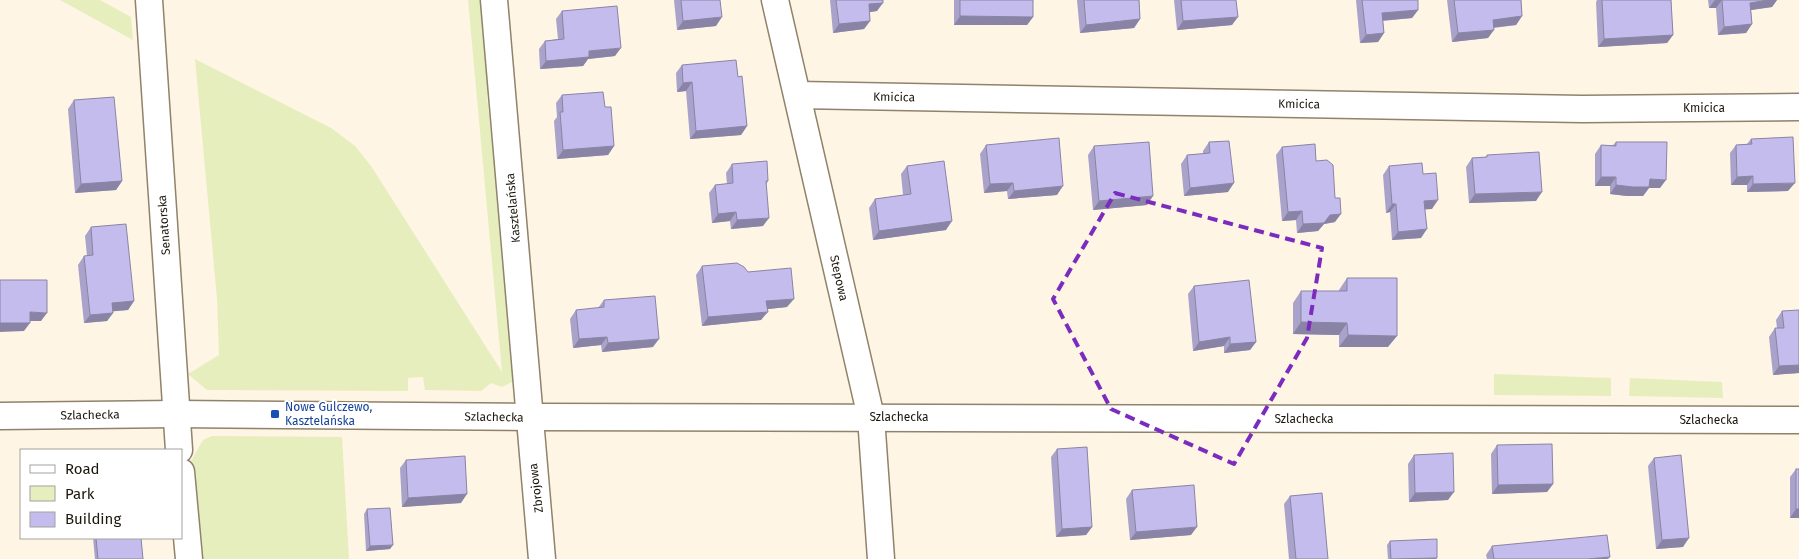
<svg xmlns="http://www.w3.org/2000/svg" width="1799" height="559" font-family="'Fira Sans',sans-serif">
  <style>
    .green { fill: #e6eebe }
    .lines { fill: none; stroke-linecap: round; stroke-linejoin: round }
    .minor-casing { stroke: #90826b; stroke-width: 29 }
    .minor { stroke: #fff; stroke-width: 26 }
    .wall { fill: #a9a2cb }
    .shaded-wall { fill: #8984a5 }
    .building { fill: #c4bcec; stroke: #8984a5 }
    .marked { fill: none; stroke: #7b2cbf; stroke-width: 4; stroke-dasharray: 10 6; stroke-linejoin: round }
    .transit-dot { fill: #1a4fb4; stroke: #fff; stroke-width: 2 }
    .labels { text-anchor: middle; stroke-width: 4; stroke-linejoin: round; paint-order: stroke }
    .street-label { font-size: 12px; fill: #1c170e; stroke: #fff }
    .transit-label { font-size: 12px; fill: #164399; stroke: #fff; text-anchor: start }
  </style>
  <rect width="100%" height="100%" fill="#fef5e5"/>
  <g class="green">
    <path d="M60,0H100L131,17L133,40Z"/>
    <path d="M468,0H482L489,83L487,97L493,151L498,161L514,381L502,387L491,383L481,391L425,390L423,377L408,378V391L207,390L188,374L219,355L217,299L195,59L331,128L355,146L371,166L502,372Z"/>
    <path d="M1494,374L1611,378V396L1494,395Z"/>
    <path d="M1630,378L1722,382L1723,398L1629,396Z"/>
    <path d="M212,436L342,437L349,559H201L191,461L203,440Z"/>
  </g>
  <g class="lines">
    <g class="minor-casing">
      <g id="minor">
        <path d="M149,0L179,450"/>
        <path d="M494,0L542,559"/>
        <path d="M775,0L871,417L881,559"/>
        <path d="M798,95L1582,109L1799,107"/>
        <path d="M0,416L176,414L531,417L1799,420"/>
        <path d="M181,472L189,559"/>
      </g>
    </g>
    <use href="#minor" class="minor"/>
  </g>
  <g class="wall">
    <path d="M674,0H720L716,26L677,30Z"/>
    <path d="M830,0H883L877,11L870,12V21L864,29L833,33Z"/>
    <path d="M954,0H1033V17L1027,25H954Z"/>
    <path d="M1077,0H1139L1140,19L1134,28L1080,33Z"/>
    <path d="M1174,0H1236L1232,25L1177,30Z"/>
    <path d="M1356,0H1418V10L1412,18L1383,21L1384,33L1378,42L1360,43Z"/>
    <path d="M1447,0H1521L1522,16L1516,25L1494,28L1488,38L1452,42Z"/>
    <path d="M1597,0H1671L1673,35L1667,43L1598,47L1596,2Z"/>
    <path d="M1708,0H1777L1772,7L1751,10L1752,24L1746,33L1718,35L1716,8H1709Z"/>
    <path d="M562,11L615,56L588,59L583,66L540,69L539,49L545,41L558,39L556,19Z"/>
    <path d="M682,65L738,77L747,126L741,135L690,139L686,91L677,92L676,73Z"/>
    <path d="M562,95L605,107L614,146L608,155L557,159L554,121L557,117L556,103Z"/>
    <path d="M74,100L122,181L116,190L75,193L68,109Z"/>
    <path d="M1751,139L1788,191L1747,192V185H1731L1730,153L1736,145L1747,144Z"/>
    <path d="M1209,142L1228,192L1184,196L1181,164L1187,155L1203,154V151Z"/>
    <path d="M1616,142L1660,188H1649L1643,196H1627L1610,194V186H1595V154L1601,145H1613Z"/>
    <path d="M986,145L1057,195L1008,199L1007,191L984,193L980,154Z"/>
    <path d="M1094,146L1147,205L1093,210L1088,155Z"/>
    <path d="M1282,147L1316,161L1335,222L1324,224L1318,231L1297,233L1296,220L1282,221L1276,155Z"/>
    <path d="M1487,155L1536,201L1469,203L1466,167L1472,158L1486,157Z"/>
    <path d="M732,164L768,181L766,185L763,226L731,229L730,221L712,223L709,193L715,185L727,184L726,173Z"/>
    <path d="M907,166L946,230L873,240L869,208L875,199L903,195L901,174Z"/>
    <path d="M1389,166L1423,174L1432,209H1424L1421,238L1392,240L1390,212L1386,213L1383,175Z"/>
    <path d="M91,227L134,301L128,310L113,311V313L107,321L84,323L78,265L84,256H87L85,236Z"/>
    <path d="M702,266L748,272L787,307L767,309L761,320L702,326L696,275Z"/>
    <path d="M1347,278L1388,347H1339V335L1293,334V303L1301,291H1339V290Z"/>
    <path d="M1194,286L1256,342L1250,350L1224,353V346L1193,351L1188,294Z"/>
    <path d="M604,300L653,347L602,352L601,345L573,348L570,319L576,310L598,308Z"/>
    <path d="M1782,311L1799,373L1773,375L1769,337L1775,328H1777L1776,320Z"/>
    <path d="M1497,445L1553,484L1547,492L1492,494L1491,454Z"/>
    <path d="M1057,449L1092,527L1086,535L1056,537L1051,457Z"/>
    <path d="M1414,455L1448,500L1409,502L1408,464Z"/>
    <path d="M1654,458L1683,547L1656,549L1648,466Z"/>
    <path d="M406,460L461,503L402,507L400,468Z"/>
    <path d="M1796,469L1799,518H1790V477Z"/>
    <path d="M1132,490L1191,535L1130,540L1126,499Z"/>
    <path d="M1290,496L1328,559H1289L1284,504Z"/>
    <path d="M367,509L390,549L366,551L364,514Z"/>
    <path d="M93,538H141L143,559H95Z"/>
    <path d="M1390,541L1436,559H1388L1387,545Z"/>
    <path d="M1492,546L1608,559H1487L1486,555Z"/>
  </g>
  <g class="shaded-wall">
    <path d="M1715,0H1722L1716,8H1709Z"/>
    <path d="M1768,0H1777L1772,7L1744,11L1750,3Z"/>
    <path d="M883,3L877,11L863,13L869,4Z"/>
    <path d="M1418,10L1412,18L1376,21L1382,13Z"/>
    <path d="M960,16L1033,17L1027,25H954Z"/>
    <path d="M1522,16L1516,25L1487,28L1493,20Z"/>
    <path d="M722,17L716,26L677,30L683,21Z"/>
    <path d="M1238,17L1232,25L1177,30L1183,21Z"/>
    <path d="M1140,19L1134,28L1080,33L1086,25Z"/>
    <path d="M870,21L864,29L833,33L839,24Z"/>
    <path d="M1752,24L1746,33L1718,35L1724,27Z"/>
    <path d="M1494,30L1488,38L1452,42L1458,33Z"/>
    <path d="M1384,33L1378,42L1360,43L1366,35Z"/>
    <path d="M1673,35L1667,43L1598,47L1604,39Z"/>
    <path d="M621,48L615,56L588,59L583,66L540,69L546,61L589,51Z"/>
    <path d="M692,82L686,91L677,92L683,83Z"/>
    <path d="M747,126L741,135L690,139L696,131Z"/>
    <path d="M614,146L608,155L557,159L563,150Z"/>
    <path d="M1753,176L1747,185H1731L1737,177Z"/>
    <path d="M1601,177H1616L1610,186H1595Z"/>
    <path d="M1650,179L1666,180L1660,188H1649L1643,196H1627L1610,194L1616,185Z"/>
    <path d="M122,181L116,190L75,193L81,184Z"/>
    <path d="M1013,183L1007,191L984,193L990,184Z"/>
    <path d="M1234,183L1228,192L1184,196L1190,188Z"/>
    <path d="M1795,183L1788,191L1747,192L1753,184Z"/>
    <path d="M1063,186L1057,195L1008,199L1014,191Z"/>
    <path d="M1542,192L1536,201L1469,203L1475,194Z"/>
    <path d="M1153,196L1147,205L1093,210L1099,201Z"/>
    <path d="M1438,200L1432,209L1418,210L1424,201Z"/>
    <path d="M1392,204H1396L1390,212L1386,213Z"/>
    <path d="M1302,211L1296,220L1282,221L1288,212Z"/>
    <path d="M736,212L730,221L712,223L718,214Z"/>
    <path d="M1341,214L1335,222L1324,224L1318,231L1297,233L1303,224L1330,215Z"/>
    <path d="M769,218L763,226L731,229L737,220Z"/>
    <path d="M952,221L946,230L873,240L879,231Z"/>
    <path d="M1427,229L1421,238L1392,240L1398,232Z"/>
    <path d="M794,299L787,307L760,310L766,301Z"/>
    <path d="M134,301L128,310L106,312L112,303Z"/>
    <path d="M30,312L47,313L41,321H24Z"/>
    <path d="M768,312L761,320L702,326L708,317Z"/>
    <path d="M113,313L107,321L84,323L90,315Z"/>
    <path d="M1301,322L1347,323L1339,335L1293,334Z"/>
    <path d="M0,323H30L24,331L0,332Z"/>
    <path d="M1348,335L1397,336L1388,347H1339Z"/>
    <path d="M607,337L601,345L573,348L579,339Z"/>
    <path d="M1230,337L1224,346L1193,351L1199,342Z"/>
    <path d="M659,339L653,347L602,352L608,343Z"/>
    <path d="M1256,342L1250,350L1224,353L1230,344Z"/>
    <path d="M1799,365V373L1773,375L1779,366Z"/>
    <path d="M1553,484L1547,492L1492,494L1498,485Z"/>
    <path d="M1454,492L1448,500L1409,502L1415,493Z"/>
    <path d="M467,494L461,503L402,507L408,498Z"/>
    <path d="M1796,509H1799V518H1790Z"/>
    <path d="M1092,527L1086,535L1056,537L1062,529Z"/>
    <path d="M1197,527L1191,535L1130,540L1136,532Z"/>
    <path d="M1689,538L1683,547L1656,549L1662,540Z"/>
    <path d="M393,545L390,549L366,551L370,546Z"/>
    <path d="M1610,557L1608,559H1587Z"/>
    <path d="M1437,558L1436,559H1404Z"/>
  </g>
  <g class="building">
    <path d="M681,0H720L722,17L683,21Z"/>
    <path d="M836,0H883V3L869,4L870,21L839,24Z"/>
    <path d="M960,0H1033V17L960,16Z"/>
    <path d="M1084,0H1139L1140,19L1086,25Z"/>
    <path d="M1181,0H1236L1238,17L1183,21Z"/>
    <path d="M1362,0H1418V10L1382,13L1384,33L1366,35Z"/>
    <path d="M1454,0H1521L1522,16L1493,20L1494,30L1458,33Z"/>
    <path d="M1602,0H1671L1673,35L1604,39Z"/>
    <path d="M1722,0H1768L1750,3L1752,24L1724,27Z"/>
    <path d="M617,6L621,48L589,51V57L546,61L545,41L564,39L562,11Z"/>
    <path d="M736,60L738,77L742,76L747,126L696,131L692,82L683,83L682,65Z"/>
    <path d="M603,92L605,107H611L614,146L563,150L560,112H563L562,95Z"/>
    <path d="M114,97L122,181L81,184L74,100Z"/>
    <path d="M1793,137L1795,183L1753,184V176L1737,177L1736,145L1752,144L1751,139Z"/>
    <path d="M1059,138L1063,186L1014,191L1013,183L990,184L986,145Z"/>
    <path d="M1229,141L1234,183L1190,188L1187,155L1210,153L1209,142Z"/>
    <path d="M1149,142L1153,196L1099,201L1094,146Z"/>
    <path d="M1616,142H1667L1666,180L1650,179L1649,187H1633L1616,185V177H1601V145L1616,146Z"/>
    <path d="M1315,144L1316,161L1327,160L1333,165L1335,198H1340L1341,214L1330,215L1324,223L1303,224L1302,211L1288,212L1282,147Z"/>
    <path d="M1539,152L1542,192L1475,194L1472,158L1487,157V155Z"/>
    <path d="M767,161L768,181H766L769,218L737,220L736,212L718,214L715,185L733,183L732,164Z"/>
    <path d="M944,161L952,221L879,231L875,199L911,194L907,166Z"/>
    <path d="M1422,163L1423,174L1436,173L1438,200L1424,201L1427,229L1398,232L1396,204H1392L1389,166Z"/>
    <path d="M126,224L134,301L112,303L113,313L90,315L84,256L93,255L91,227Z"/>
    <path d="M737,263L744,267L748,272L791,268L794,299L766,301L768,312L708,317L702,266Z"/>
    <path d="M1347,278H1397V336L1348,335L1347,323L1301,322V291H1347Z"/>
    <path d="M0,280H47V313L30,312V323H0Z"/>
    <path d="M1249,280L1256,342L1230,344V337L1199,342L1194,286Z"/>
    <path d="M655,296L659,339L608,343L607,337L579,339L576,310L604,307V300Z"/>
    <path d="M1799,310V365L1779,366L1775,328H1784L1782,311Z"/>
    <path d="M1552,444L1553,484L1498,485L1497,445Z"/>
    <path d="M1087,447L1092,527L1062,529L1057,449Z"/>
    <path d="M1453,453L1454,492L1415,493L1414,455Z"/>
    <path d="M1681,455L1689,538L1662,540L1654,458Z"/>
    <path d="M465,456L467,494L408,498L406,460Z"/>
    <rect x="1796" y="469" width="3" height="40"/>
    <path d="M1194,485L1197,527L1136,532L1132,490Z"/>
    <path d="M1322,493L1328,559H1296L1290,496Z"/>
    <path d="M390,508L393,545L370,546L367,509Z"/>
    <path d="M1607,535L1610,557L1587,559H1494L1492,546Z"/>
    <path d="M96,538H141L143,559H98Z"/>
    <path d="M1437,539V558L1391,559L1390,541Z"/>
  </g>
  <path class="marked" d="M1115,193L1322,248L1307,338L1234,464L1111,409L1053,299Z"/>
  <rect class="transit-dot" x="270" y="409" width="10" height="10" rx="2.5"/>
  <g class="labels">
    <g class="street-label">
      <text transform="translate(894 97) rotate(1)" y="4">Kmicica</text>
      <text transform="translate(1299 104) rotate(1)" y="4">Kmicica</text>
      <text x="1704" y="112">Kmicica</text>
      <text transform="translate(513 208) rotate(-95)" y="4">Kasztelańska</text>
      <text transform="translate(164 225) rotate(-94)" y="4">Senatorska</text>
      <text transform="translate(839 278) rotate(77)" y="4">Stepowa</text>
      <text transform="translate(90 415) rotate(-1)" y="4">Szlachecka</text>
      <text transform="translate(494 417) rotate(1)" y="4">Szlachecka</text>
      <text x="899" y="421">Szlachecka</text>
      <text x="1304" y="423">Szlachecka</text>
      <text x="1709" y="424">Szlachecka</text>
      <text transform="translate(536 488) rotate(-97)" y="4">Zbrojowa</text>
    </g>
    <g class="transit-label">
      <text x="285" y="411">Nowe Gulczewo,<tspan x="285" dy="14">Kasztelańska</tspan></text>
    </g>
  </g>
  <rect x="20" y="449" width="162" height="90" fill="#ffffff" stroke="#a4a29f"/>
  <rect x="30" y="465" width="25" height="8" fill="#ffffff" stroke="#a4a29f"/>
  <text x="65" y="474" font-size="15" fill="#1c170e">Road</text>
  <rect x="30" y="486" width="25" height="15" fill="#e6eebe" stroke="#a4a29f"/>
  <text x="65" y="499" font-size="15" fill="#1c170e">Park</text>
  <rect x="30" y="512" width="25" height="15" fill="#c4bcec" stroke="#a4a29f"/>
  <text x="65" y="524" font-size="15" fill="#1c170e">Building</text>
</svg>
